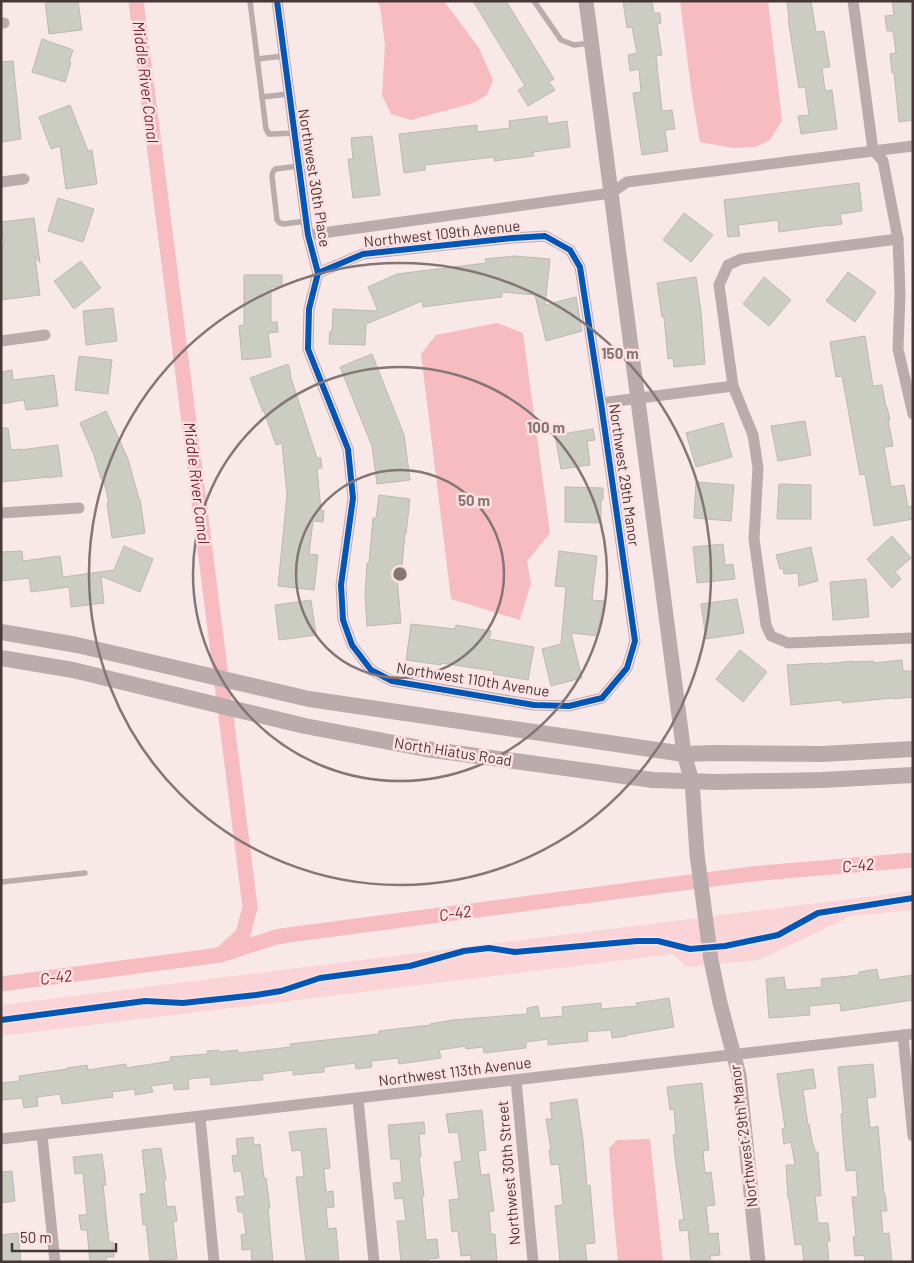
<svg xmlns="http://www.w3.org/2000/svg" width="914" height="1263" font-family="Barlow,sans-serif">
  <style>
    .green { fill: #fad4d6 }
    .water { fill: #f6bcbf }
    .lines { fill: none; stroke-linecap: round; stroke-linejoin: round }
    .canal { stroke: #f6bcbf; stroke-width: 15 }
    .building { fill: #cbccc2; stroke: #bdb9b4 }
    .service { stroke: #baacad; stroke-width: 5.5 }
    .minor { stroke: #baacad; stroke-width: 11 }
    .tertiary { stroke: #baacad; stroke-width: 15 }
    .secondary { stroke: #baacac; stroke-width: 16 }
    .cycleway-casing { stroke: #ffe1e2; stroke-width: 9 }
    .cycleway { stroke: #0057b8; stroke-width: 6 }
    .ring { fill: none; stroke: #847576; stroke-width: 2.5 }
    .labels { text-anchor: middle; stroke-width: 5; stroke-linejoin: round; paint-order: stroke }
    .street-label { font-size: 15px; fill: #463738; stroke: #ffe1e2 }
    .water-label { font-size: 16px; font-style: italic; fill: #792231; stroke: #ffe1e2 }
    .centre { fill: #847576; stroke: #ffe1e2; stroke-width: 2.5 }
    .ring-label { font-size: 15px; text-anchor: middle; font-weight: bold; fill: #847576; stroke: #ffe1e2; stroke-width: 5; stroke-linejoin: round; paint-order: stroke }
  </style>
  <rect width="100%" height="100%" fill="#f8e8e8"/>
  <path class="green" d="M913,891V910L851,916L759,960L686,967L673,954L1,1036V1005Z"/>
  <g class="water">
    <path d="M377,1H444L479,48L493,80L487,95L473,103L411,120L391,114L382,95L385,45L380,7Z"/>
    <path d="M680,1H768L782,120L770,140L755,147L733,148L700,142L692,96Z"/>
    <path d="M497,323L523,333L550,533L527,561L531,583L520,620L451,599L421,354L436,335Z"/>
    <path d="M650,1139L663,1262H618L613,1209L609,1148L617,1140Z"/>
  </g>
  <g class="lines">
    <g class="canal">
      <path d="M136,1L250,907L243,934L220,955"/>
      <path d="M1,984L220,955L276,937L288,935L751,874L913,860"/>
    </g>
  </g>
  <g class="building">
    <path d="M45,1H78L82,30L49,34Z"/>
    <path d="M473,1H506L554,79L549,82L555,90L528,106L518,90L525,86Z"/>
    <path d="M623,1H652L654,13H660L661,23L657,24L662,55L656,56L662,111L672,110L675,129L665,130L668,151L642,155L633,93L641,92L639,69L630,71L628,55L637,53L632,27L627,28Z"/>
    <path d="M787,1H811L816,32L824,31L830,67L822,68L825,91L832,90L837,129L801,134L798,116L809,115L805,87L799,88L788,19L789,18Z"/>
    <path d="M892,1H913V120L899,122L894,72L892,73L890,54L896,53L893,31H887L885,16L894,15Z"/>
    <path d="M42,39L73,50L69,62L71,63L65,82L32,72Z"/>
    <path d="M13,61L21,139L1,142V62Z"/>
    <path d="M70,105L88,151L92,150L97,184L66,189L60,146L51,149L39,117Z"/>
    <path d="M547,116L548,124L567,121L570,147L533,152L534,156L494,161V157L425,165V170L404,173L399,134L477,125V132L510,128L509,121Z"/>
    <path d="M372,136L380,195L353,198L348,159H353L351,138Z"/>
    <path d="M859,183L862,211L840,214L842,224L829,226V225L779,232L778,220L738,225L740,236L728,237L724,200Z"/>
    <path d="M58,198L94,209L83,242L48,231Z"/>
    <path d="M684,213L713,235L691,262L663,240Z"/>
    <path d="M34,218L40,263L35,256L40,295L1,300V245H4L1,222Z"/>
    <path d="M515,256L550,259L545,305L576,297L582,331L546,341L535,295L502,292V297L467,301L423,307L422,301L366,324L365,345L329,344L330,331L332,332L333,309L378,311L368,287L397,274L486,263L485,259Z"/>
    <path d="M81,261L101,288L74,309L54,281Z"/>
    <path d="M848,272L876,292L855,322L826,301Z"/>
    <path d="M244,275H282V287H271V322H277L278,332L268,333L271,357L242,360L239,326L244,325Z"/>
    <path d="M696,277L701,312L705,364L674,367L673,358L668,359L664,317H662L657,283Z"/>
    <path d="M764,277L791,300L769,326L743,304Z"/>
    <path d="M113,308L117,341L86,345L83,311Z"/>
    <path d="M865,336L873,386L882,385L886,407H887L890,420H888L893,446L884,447L891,487L904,485L908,507L912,506L913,512V519L874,526L865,474L860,475L842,376L836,377L830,342Z"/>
    <path d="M372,354L404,435L410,480L377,484L372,446L340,367Z"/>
    <path d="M79,356L112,360L108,394L75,390Z"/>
    <path d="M288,364L291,374L290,375L317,458H321L322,468L317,469L321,510L324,511L323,522L313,521L309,554L318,555L314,590L278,586L287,495L282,443L276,445L264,411L263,412L250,378Z"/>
    <path d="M12,370L13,380L54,375L58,406L26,410L24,400L1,404V372Z"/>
    <path d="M106,411L128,459L139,499H140L145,533L112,538L107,503H109L103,478L101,479L94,455L80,423Z"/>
    <path d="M805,421L811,455L778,461L771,426Z"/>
    <path d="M723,423L732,457L696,467L686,433Z"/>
    <path d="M1,428H8L11,450L21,449V450L58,445L62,476L48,478V477L1,482Z"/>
    <path d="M593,429L595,440L587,441L590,465L561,469L555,435Z"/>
    <path d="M696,482L734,485L731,521L694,518Z"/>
    <path d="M779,484L811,485V519H777Z"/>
    <path d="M565,487L603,488V500H601V523L565,522Z"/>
    <path d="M379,495L410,499L406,534L405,533L401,578L397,577L401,623L367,626L365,595L367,563H369L373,518H376Z"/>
    <path d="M892,536L911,558L895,572L901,579L892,588L867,559Z"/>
    <path d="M723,544L725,565L733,564L735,579L697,583L693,547Z"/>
    <path d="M124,546L153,559L140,592L101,576L104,603L71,607L69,587L31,592L29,578L1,581V552L22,551L23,561L60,556L63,577L114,570Z"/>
    <path d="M811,547L818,581L799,586L798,573L784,574L783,568L780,569L776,555Z"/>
    <path d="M559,551L597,556L592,600L604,601L602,613L601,612L598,636L571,633L582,678L551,686L542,649L561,644L566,587L555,586Z"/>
    <path d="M866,579L869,617L833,620L830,582Z"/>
    <path d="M737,599L744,633L706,639L701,604Z"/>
    <path d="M311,600L316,635L279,640L275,605Z"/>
    <path d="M411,624L455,629L456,625L491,631L489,639L534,647L528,680L493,674L494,671L441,663V665L406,660Z"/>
    <path d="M740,650L767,672L743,702L716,679Z"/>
    <path d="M902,660L903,671H913V697L893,699V698L842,703V700L791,705L787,665L822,663L823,664L853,661V662L873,661V663Z"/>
    <path d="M877,969L879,980L913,975V1000L841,1011L840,1003L809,1006L810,1015L769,1018L766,979L784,977L786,990L822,987L821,979L859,975V972Z"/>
    <path d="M669,998L674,1027L627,1035V1036L612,1038L611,1030L587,1032L588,1041L548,1045V1039L526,1042V1048L484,1053L483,1047L466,1049V1046L439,1050L441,1058L399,1064L398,1058L371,1061L372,1067L356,1069L355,1063L324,1067V1072L293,1075V1070L262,1074L263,1080L248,1081L211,1085L210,1077L188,1079L189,1089L174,1090L173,1083L151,1086L153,1092L135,1095V1089L112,1092L113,1097L62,1104L60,1094L37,1097L38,1106L24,1108L22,1098L1,1100V1083L20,1081L19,1076L67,1069V1068L87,1065L88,1070L126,1064V1068L171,1061L170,1057L208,1054L207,1051L219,1050V1052L238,1050V1053L291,1047L290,1044L379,1034V1031L431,1025L430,1024L453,1020L527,1014V1008L538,1006L540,1018L563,1016L562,1007L601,1003V1009L637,1006L636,1003Z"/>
    <path d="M873,1064L876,1097L867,1098L870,1128L878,1126L884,1194H885L887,1211H881L883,1234L889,1233L892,1262H865L864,1255L855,1256L853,1237H856L852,1197H858L856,1170L846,1171L844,1152L841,1114H843L838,1067Z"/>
    <path d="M813,1069L816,1088L803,1090L808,1125L809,1124L813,1146H814L815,1152H818L821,1196H815L818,1223H828L830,1241H827L829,1262H804L802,1244L795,1245L789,1198H788L786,1165H795L791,1142L784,1144L782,1129L785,1128L777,1074Z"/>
    <path d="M702,1083L709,1150L703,1151L705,1173L711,1172L715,1205L706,1206L709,1234L718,1233L720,1255L710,1256L711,1262H691L688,1230L680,1231L679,1220H684L675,1157L673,1135L676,1134L674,1109L670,1110L667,1087Z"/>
    <path d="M577,1099L583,1140L587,1186L590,1185L595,1243L585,1244L587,1262H560L555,1206L563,1205L559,1164L551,1165L549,1150H551L546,1119H552L550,1103Z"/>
    <path d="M482,1110L486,1150L478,1151L481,1175L489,1174L494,1211L489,1212L491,1234H495L497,1262H471V1255L461,1256L458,1231L452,1232L449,1200L459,1199L454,1162L462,1161L458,1132L449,1133L446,1114Z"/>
    <path d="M424,1122L425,1134H419L421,1157H419L424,1196H422L426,1240L437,1239L439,1258L428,1259L429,1262H401L397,1221H406L403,1198L395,1199L393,1183L402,1182L400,1159H391L388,1125Z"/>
    <path d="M326,1128L330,1168L324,1169L326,1192L333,1191L334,1207L326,1208L328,1229L336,1228L339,1262H306L296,1177H304L301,1150L292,1151L289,1132Z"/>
    <path d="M253,1137L254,1145L260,1144L264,1178H266L270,1208H268L273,1262H252L251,1249L242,1250L241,1235L246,1234L243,1212H238L236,1197L245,1196L241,1171L234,1172L232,1156L238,1155L236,1139Z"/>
    <path d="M161,1148L166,1180H164L167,1207L175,1206L177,1221L173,1222L177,1259L150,1262L146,1224L143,1225L140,1194L147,1193L142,1150Z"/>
    <path d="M102,1154L106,1185H103L109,1242H113L114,1257H106L107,1262H90L87,1230H81L79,1215H87L83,1173L75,1174L73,1157Z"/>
    <path d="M12,1171L15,1201L1,1203V1172Z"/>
    <path d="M18,1233L21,1262H1V1235Z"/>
  </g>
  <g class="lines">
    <g class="service">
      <path d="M250,1L266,129L269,134H273L294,133"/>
      <path d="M534,1L561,40L574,45L591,43"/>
      <path d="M257,59L284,56"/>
      <path d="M262,97L289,94"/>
      <path d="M299,166L275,169L273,172L272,176L277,220L280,223L284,224L306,221"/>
      <path d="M1,882L85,873"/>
    </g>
    <g class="minor">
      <path d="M277,1L308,235L318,273L309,309L308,349L348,449L353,498L341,585L343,620L352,645L371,670L392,681L534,705L569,706L602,698L627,668L635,641L601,403L580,267L570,250L545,236L513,238L363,254L318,273"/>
      <path d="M853,1L873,150L883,161L898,239L900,294L898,349L913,414"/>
      <path d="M1,23H4"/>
      <path d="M1,182L24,179"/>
      <path d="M308,235L611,193L627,182L913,146"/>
      <path d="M898,239L741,259L728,265L719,285L733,386L753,435L758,468L754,539L766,625L771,636L788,643L913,638"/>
      <path d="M1,341L45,335"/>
      <path d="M601,403L733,386"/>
      <path d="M1,513L79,508"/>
      <path d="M903,1035L913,1136"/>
      <path d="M516,1080L533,1262"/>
      <path d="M358,1099L374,1262"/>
      <path d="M200,1117L214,1262"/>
      <path d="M42,1135L55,1262"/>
      <path d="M1,1139L913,1034"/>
    </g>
    <path class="tertiary" d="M586,1L684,754L692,781L697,854L711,960L720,1003L739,1075L758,1262"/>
    <g class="secondary">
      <path d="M1,632L77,645L309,699L684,754L712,753L822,754L913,749"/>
      <path d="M1,658L73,670L305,726L426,749L653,780L717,782L823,780L913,775"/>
    </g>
    <g class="cycleway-casing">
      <g id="cycleway">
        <path d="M277,1L308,235L318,273L309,309L308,349L348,449L353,498L341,585L343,620L352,645L371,670L392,681L534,705L569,706L602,698L627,668L635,641L601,403L580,267L570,250L545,236L513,238L363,254L318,273"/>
        <path d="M1,1020L145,1001L183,1003L256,995L281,991L320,978L410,966L464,951L489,948L515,952L637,941H658L690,949L725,946L778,935L818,913L913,898"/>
      </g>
    </g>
    <use href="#cycleway" class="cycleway"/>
  </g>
  <g class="ring">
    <circle cx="400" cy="574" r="104"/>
    <circle cx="400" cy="574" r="207"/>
    <circle cx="400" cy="574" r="311"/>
  </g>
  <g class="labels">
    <g class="street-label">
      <text transform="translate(314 178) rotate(81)" y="5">Northwest 30th Place</text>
      <text transform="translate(442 234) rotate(-6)" y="5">Northwest 109th Avenue</text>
      <text transform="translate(624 475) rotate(82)" y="5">Northwest 29th Manor</text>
      <text transform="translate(473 680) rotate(9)" y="5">Northwest 110th Avenue</text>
      <text transform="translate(453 752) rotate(9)" y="5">North Hiatus Road</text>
      <text transform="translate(455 1072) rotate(-7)" y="5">Northwest 113th Avenue</text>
      <text transform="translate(744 1136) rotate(-97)" y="5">Northwest 29th Manor</text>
      <text transform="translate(509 1173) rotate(-95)" y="5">Northwest 30th Street</text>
    </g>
    <g class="water-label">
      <text transform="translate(146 82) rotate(83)" y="6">Middle River Canal</text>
      <text transform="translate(197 483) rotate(83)" y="6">Middle River Canal</text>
      <text transform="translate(858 865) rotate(-5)" y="6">C-42</text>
      <text transform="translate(455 913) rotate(-8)" y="6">C-42</text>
      <text transform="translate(56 977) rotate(-7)" y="6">C-42</text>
    </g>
  </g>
  <circle cx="400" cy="574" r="8" class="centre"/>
  <g class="ring-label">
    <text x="620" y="359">150 m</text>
    <text x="546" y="433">100 m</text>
    <text x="474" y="506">50 m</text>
  </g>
  <rect width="914" height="1263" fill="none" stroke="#463738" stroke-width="5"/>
  <path d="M12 1243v8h104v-8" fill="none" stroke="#463738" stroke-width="2.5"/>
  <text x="20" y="1243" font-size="15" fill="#463738" stroke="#ffe1e2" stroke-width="4" paint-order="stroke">50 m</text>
</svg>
